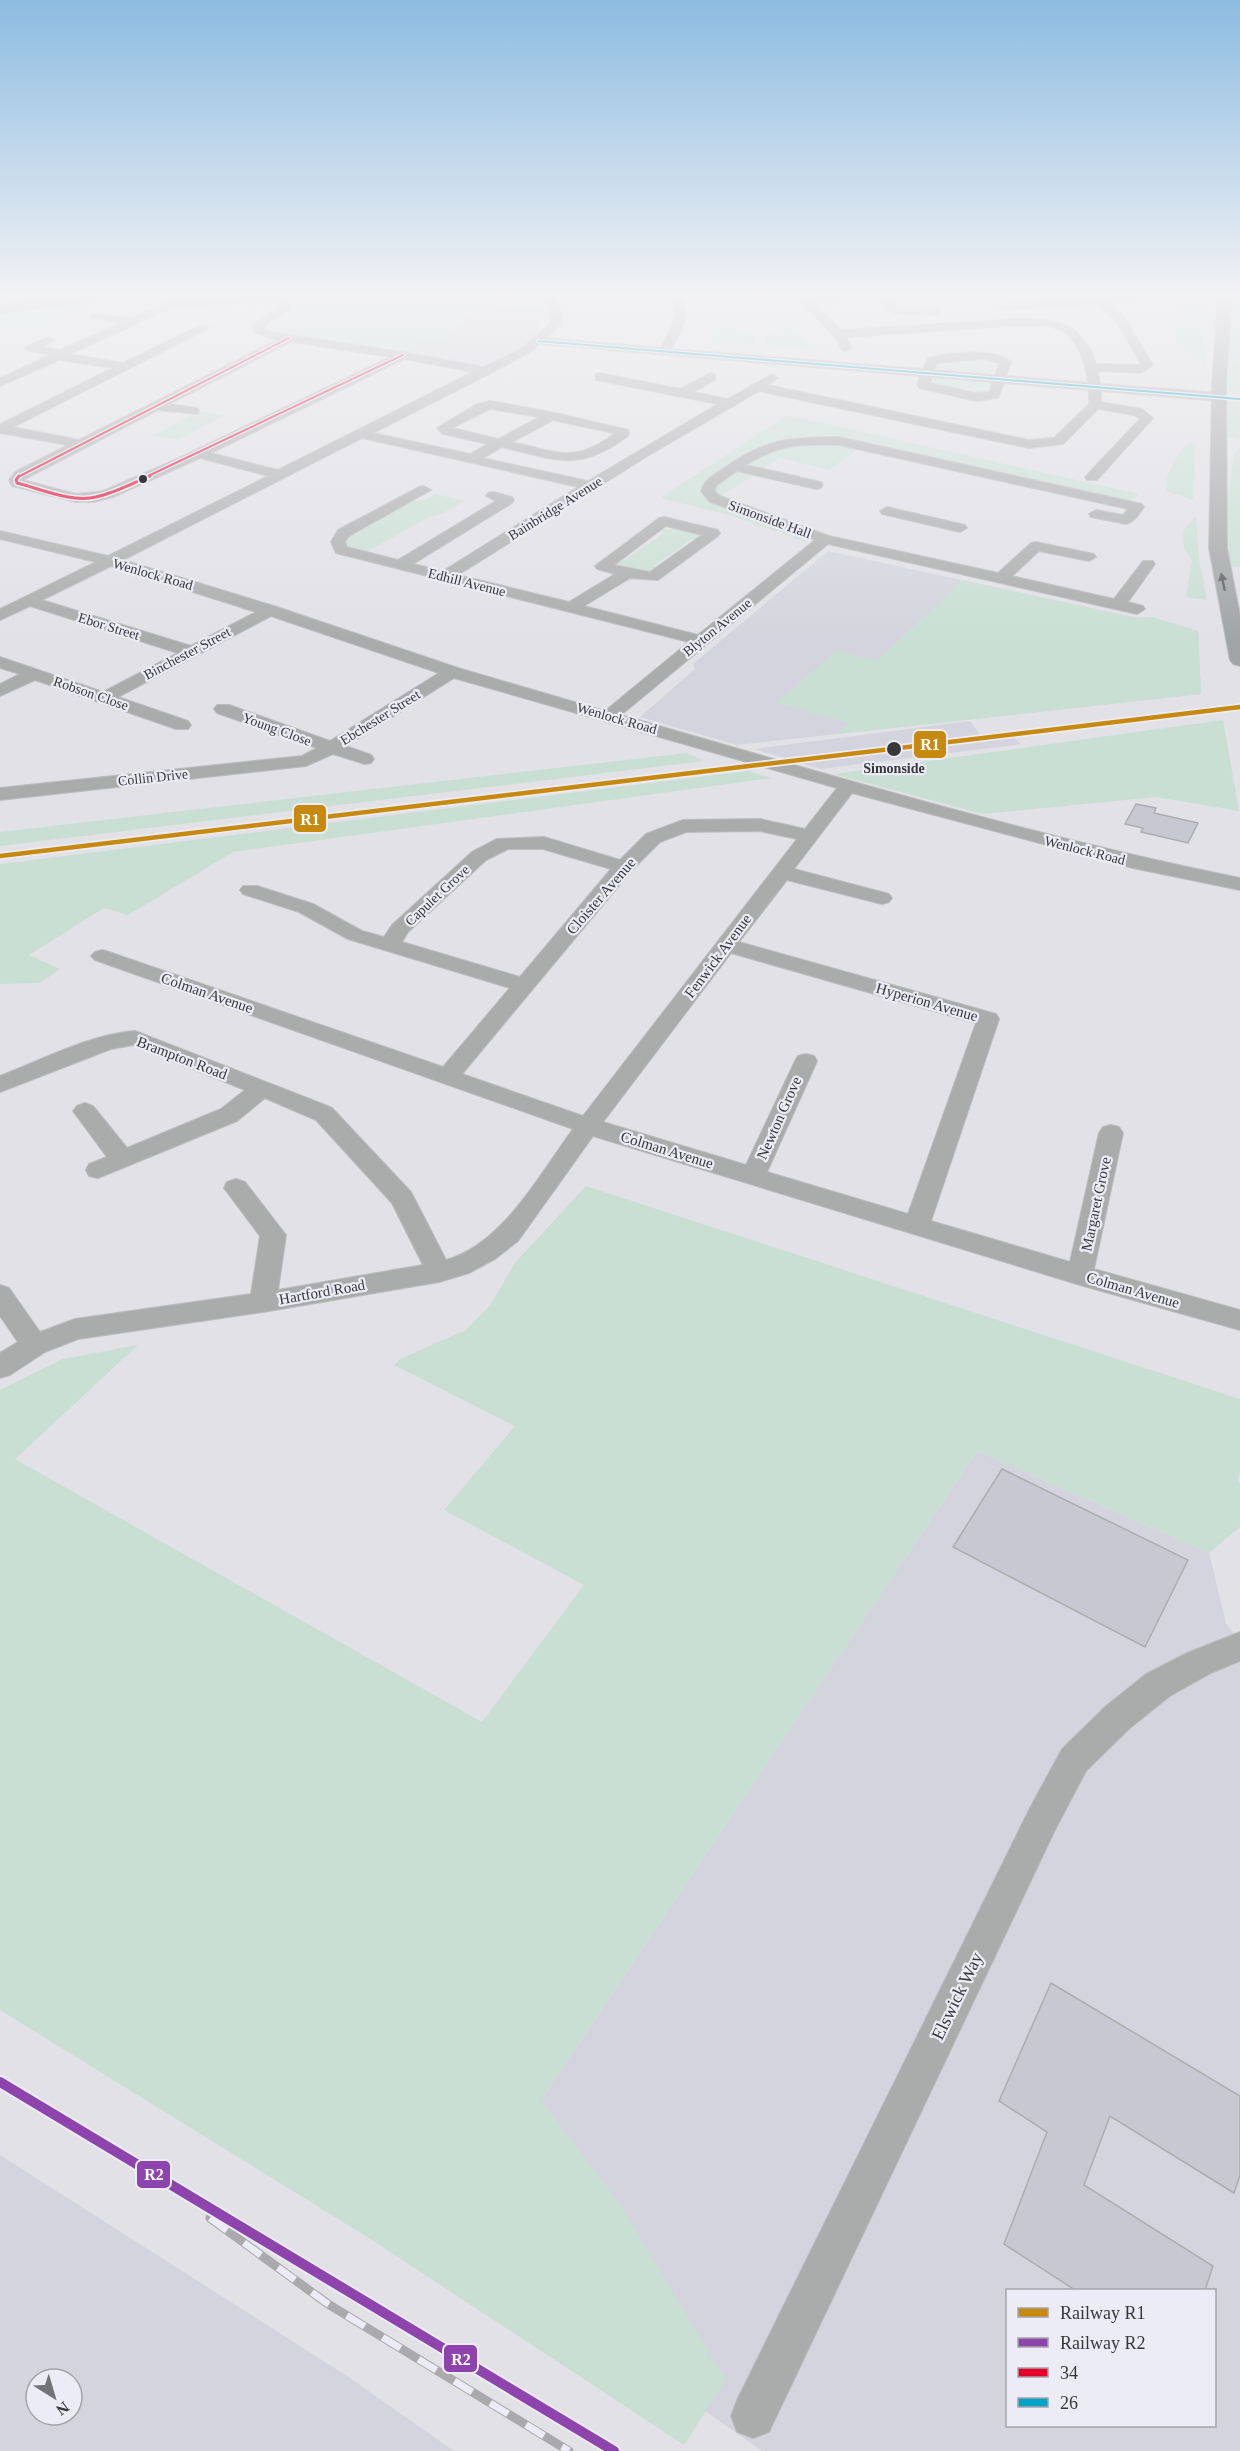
<svg xmlns="http://www.w3.org/2000/svg" width="1240" height="2451" font-family="'Times New Roman',serif">
  <style>
    .built { fill: #d4d4de; fill-rule: evenodd }
    .green { fill: #c9dfd4 }
    .building { fill: #c8c8d2; stroke: #adadb0; stroke-width: 1.5 }
    .lines { fill: none; stroke-linecap: round; stroke-linejoin: round }
    .minor-casing { stroke: #bdbdc0; stroke-width: 2 }
    .major-casing { stroke: #bdbdc0; stroke-width: 2 }
    .highway-casing { stroke: #bdbdc0; stroke-width: 3 }
    .minor { fill: #aaabab; fill-rule: evenodd }
    .major { fill: #a2a5a5; fill-rule: evenodd }
    .highway { fill: #a6a9aa; fill-rule: evenodd }
    .rail-casing { stroke: #aaaaac; stroke-width: 9 }
    .rail { stroke: #ececf6; stroke-width: 7; stroke-dasharray: 21; stroke-linecap: butt }
    .bus-1-far1-casing { stroke: #ececf6; stroke-width: 4.5 }
    .bus-1-casing { stroke: #ececf6; stroke-width: 6 }
    .bus-2-casing { stroke: #ececf6; stroke-width: 4.5 }
    .bus-1-far1 { stroke: #e4002b; stroke-width: 2 }
    .bus-1 { stroke: #e4002b; stroke-width: 3 }
    .bus-2 { stroke: #03a3c7; stroke-width: 2 }
    .rail-1-casing { stroke: #ececf6; stroke-width: 8 }
    .rail-2-casing { stroke: #ececf6; stroke-width: 14 }
    .rail-1 { stroke: #c78a0f; stroke-width: 4.5 }
    .rail-2 { stroke: #8e44ad; stroke-width: 10 }
    .oneway { fill: #5d5e60 }
    .bus-dot { fill: #38383b; stroke: #ececf6; stroke-width: 2 }
    .labels { text-anchor: middle; stroke-width: 4.5; stroke-linejoin: round; paint-order: stroke }
    .far-street-label { font-size: 14px; fill: #38383b; stroke: #ececf6 }
    .far-stop-label { font-size: 14px; font-weight: bold; fill: #38383b; stroke: #ececf6 }
    .street-label { font-size: 15px; fill: #38383b; stroke: #ececf6 }
    .near-street-label { font-size: 18px; fill: #38383b; stroke: #ececf6 }
    .line-badge { stroke: #ececf6; stroke-width: 2 }
    .badge-label { font-size: 16px; text-anchor: middle; font-weight: bold; fill: #fff }
  </style>
  <rect width="100%" height="100%" fill="#e1e1e6"/>
  <g class="built">
    <path d="M320,297H540L546,310L538,334L517,349L488,365L478,366L268,326L289,315L293,308L292,301L300,298Z"/>
    <path d="M828,551L1137,618L1152,617L1198,631L1201,694L737,745L640,717L695,669L693,664Z"/>
    <path d="M970,721L984,740L1012,736L1021,744L821,769L754,749Z"/>
    <path d="M977,1451L1209,1553L1226,1623L1240,1643V2451H762L464,2241L541,2100ZM1008,2290H1214V2426H1008Z"/>
    <path d="M0,2155L350,2378L454,2451H0ZM36,2379H72V2415H36Z"/>
  </g>
  <g class="green">
    <path d="M320,297H540L546,310L478,305L439,341L424,340L408,354L267,331L268,326C281,321 294,316 292,301L300,298Z"/>
    <path d="M811,297H878L884,302L820,306Z"/>
    <path d="M1194,297H1207L1205,365L1176,342C1172,319 1177,312 1194,297Z"/>
    <path d="M1230,297H1240V395L1226,391Z"/>
    <path d="M84,301L88,303L26,331L0,327V313Z"/>
    <path d="M783,317L805,338L811,349L763,346L767,334L782,333L768,319L735,322L739,333L760,336L755,345L708,341L719,319Z"/>
    <path d="M941,359L988,360L993,364L994,373L937,369Z"/>
    <path d="M935,377L980,381L990,384L987,392L977,394L978,392L950,386L944,389L932,385Z"/>
    <path d="M1227,402H1240V440L1225,436Z"/>
    <path d="M198,411L225,415L179,440L152,436Z"/>
    <path d="M787,415L1140,494L1124,504L862,446L829,470L780,458L721,496L802,535L809,543L729,515L660,498Z"/>
    <path d="M1196,443L1193,500L1166,491C1165,472 1175,458 1187,444Z"/>
    <path d="M1238,449H1240V567L1229,566L1226,511L1234,455Z"/>
    <path d="M435,494L465,501L441,514L427,518L365,553L342,545L346,537L412,501L425,500Z"/>
    <path d="M1196,516L1199,559L1207,600L1186,597L1192,560L1184,549L1183,531Z"/>
    <path d="M663,529H684L699,534L700,541L692,539L653,566L661,569L641,572L617,566L618,559L625,560L664,533L657,531Z"/>
    <path d="M962,580L1137,618L1152,617L1198,631L1201,694L838,734L849,723L776,703L836,651L877,661Z"/>
    <path d="M1223,720L1239,811L1156,797L983,814L834,774Z"/>
    <path d="M687,753L704,761L0,846V832Z"/>
    <path d="M748,771L772,778L233,852L128,915L104,908L29,955L60,969L40,983L0,984V864Z"/>
    <path d="M586,1186L1240,1399V1472L1238,1481L1240,1484V1527L1209,1553L977,1451L541,2100L619,2203L726,2380L684,2445L372,2240L0,2010V1390L63,1359L138,1345L15,1459L482,1722L584,1585L444,1510L515,1426L394,1365L400,1359L466,1330L491,1304L514,1264Z"/>
  </g>
  <g class="building">
    <path d="M1136,804L1156,808L1154,813L1198,823L1188,843L1141,832L1143,828L1125,824Z"/>
    <path d="M1002,1469L1188,1560L1145,1647L953,1547Z"/>
    <path d="M1051,1983L1240,2096V2175L1234,2193L1110,2116L1084,2185L1213,2266L1205,2290H1075L1004,2244L1047,2132L999,2101Z"/>
  </g>
  <g class="lines">
    <g class="minor-casing">
      <g id="minor">
        <path d="M237,297H288L289,310L264,326V329L271,332L403,352L484,367L522,348L550,323L552,316L544,297H554L562,316L559,326L546,338L660,348C671,331 680,316 670,297H680C691,316 682,331 671,349L923,369L928,358C948,353 995,347 1011,362L1006,376L1088,383C1085,362 1079,338 1058,329C1038,321 1001,327 980,328C935,331 891,334 846,337L852,348L846,351L842,350L836,338L797,297H849L844,300L813,302L841,330L1020,319L1047,320L1066,325L1075,330L1091,350L1096,364L1139,365L1141,364L1115,319L1094,304L1004,310L999,307L1004,304L1104,297H1147L1142,300L1106,303L1123,315L1153,365L1141,373L1098,371L1100,384L1219,393L1225,397L1219,401L1101,391V402L1142,409L1153,418L1097,480H1087L1085,477L1140,419L1134,415L1098,409L1063,444L1029,448L759,391L646,457L458,575L569,602L615,574L597,569L595,566L659,518L664,517L718,530L720,533L718,536L658,580L630,578L584,606L698,635L815,540L710,502L701,491C705,479 714,475 724,468C766,439 788,437 839,437L1142,504L1144,507C1139,514 1134,522 1126,524L1091,517L1089,514L1096,510L1123,515L1128,509L839,445C801,444 779,444 746,465L821,482L823,485L821,488L816,489L737,471L716,486L715,491L720,496L829,536L998,573L1031,543L1036,542L1094,554L1096,557L1089,561L1039,551L1012,576L1114,599L1143,561H1153L1155,564L1128,602L1143,606L1145,609L1137,614L828,544L621,715C826,774 1031,836 1240,878V890L1133,868L852,793L794,869L889,894L892,898L889,902L882,904L787,880L739,942L996,1014L999,1019L931,1221L1070,1262L1099,1133L1103,1127L1111,1125L1119,1127L1123,1133L1094,1269L1240,1310V1330L1080,1285L593,1136L518,1241L495,1259L469,1273L439,1282L263,1312L78,1339L45,1352L10,1375L0,1378V1353L18,1342L0,1316V1285L9,1288L40,1332L75,1319L251,1294L260,1236L224,1188L227,1182L236,1179L245,1182L286,1235L278,1290L423,1265L392,1203L316,1120L265,1098L237,1121L98,1178L89,1176L86,1170L89,1164L107,1157L73,1111L77,1106L85,1103L93,1106L127,1148L221,1109L245,1090L133,1045L111,1049L0,1092V1076C42,1060 91,1034 135,1031L320,1103L332,1108L411,1192L446,1260C502,1245 540,1174 573,1129L95,960L91,956L95,952L102,950L109,952L443,1067L510,988L348,939L299,912L243,894L240,890L243,886H257L313,904L362,931L384,937L392,925L472,852L497,839L544,837L620,860L646,834L683,820L760,819L805,829L837,788L454,678L346,746L371,755L374,759L371,763L365,764L333,754L306,766L0,800V788L302,756L317,748L217,713L214,709L217,705H229L330,741L439,673L271,616L118,697L188,721L191,725L188,729H176L35,680L0,696V684L20,674L0,668V657L103,692L178,653L30,606L0,620V609L96,562L0,539V531L108,556L268,476L200,458L113,497L94,502H76L12,486L9,480L15,472L68,445L0,433V424L113,368L59,360L0,386V378L50,355L27,350L25,348L48,337L54,340L43,347L60,350L121,323L91,318V314L132,318L171,301ZM278,300L279,307L252,325L255,333L277,340L79,440L13,427L209,328L207,326H199L123,363L70,354L173,307ZM291,342L390,357L177,459L103,491L76,494L23,480L158,410L197,414L199,411L197,408L169,404ZM539,344L920,376L917,385L919,388L976,401L998,398L1004,383L1089,390V404L1054,438L1029,440L768,385L778,378L772,374L728,399L693,392L715,380V374L711,373L680,389L600,373L596,374V380L718,404L588,481L483,458L502,447C558,460 578,473 628,436L629,433L628,430L551,412L490,401L477,404L437,428L443,434L488,444L470,454L373,433L491,373L530,352ZM404,359L473,372L278,470L211,453ZM983,359L999,363L995,375L934,370L937,363ZM932,377L992,382L989,392L976,393L930,383ZM490,409L539,417L499,439L452,428ZM553,420L613,433L614,434C572,464 559,452 512,442ZM362,438L578,487L443,571L413,564L512,503L514,500L512,497L493,492L488,493L486,496L496,501L398,560L347,547L345,542L349,536L431,490L424,486L419,487L338,530L331,542L336,553L689,642L605,711L458,668L277,607L123,560ZM666,526L702,535L650,572L614,565ZM111,566L256,612L191,646L42,600ZM760,831L797,839L583,1116L462,1074L631,871L660,842L686,832ZM508,849H543L611,869L520,977L402,942L408,932L486,860ZM731,953L976,1023L908,1214L767,1172L817,1061L814,1056L806,1054L798,1056L795,1061L746,1165L603,1122Z"/>
        <path d="M876,297H887L900,308L935,309L940,312L935,315L893,313Z"/>
        <path d="M887,507L965,525L967,528L960,532L882,514L880,511Z"/>
        <path d="M1240,1632V1661L1211,1673L1170,1696L1130,1728L1086,1771L1055,1830L769,2432L753,2438L737,2432L731,2416L737,2400L1031,1806L1062,1749L1106,1706L1146,1674L1187,1653Z"/>
      </g>
    </g>
    <g class="major-casing">
      <path id="major" d="M1218,297H1232L1226,384L1227,548L1240,615V666L1233,664L1230,660L1209,548L1212,384Z"/>
    </g>
    <g class="highway-casing">
      <path id="highway" d="M66,297H103L96,301L0,313V305Z"/>
    </g>
    <use href="#minor" class="minor"/>
    <use href="#major" class="major"/>
    <use href="#highway" class="highway"/>
    <g class="rail-casing">
      <g id="rail">
        <path d="M0,2082L614,2451"/>
        <path d="M210,2218L328,2304L569,2451"/>
      </g>
    </g>
    <use href="#rail" class="rail"/>
    <g class="bus-1-far1-casing">
      <g id="bus-1-far1">
        <path d="M18,477L289,338"/>
        <path d="M146,477L403,355"/>
      </g>
    </g>
    <g class="bus-1-casing">
      <path id="bus-1" d="M19,476L16,480L17,483C41,489 72,503 96,497C115,493 133,483 150,476"/>
    </g>
    <g class="bus-2-casing">
      <path id="bus-2" d="M538,341L1240,399"/>
    </g>
    <use href="#bus-1-far1" class="bus-1-far1"/>
    <use href="#bus-1" class="bus-1"/>
    <use href="#bus-2" class="bus-2"/>
    <g class="rail-1-casing">
      <path id="rail-1" d="M0,856L1240,707"/>
    </g>
    <g class="rail-2-casing">
      <path id="rail-2" d="M0,2082L614,2451"/>
    </g>
    <use href="#rail-1" class="rail-1"/>
    <use href="#rail-2" class="rail-2"/>
  </g>
  <defs><path id="oneway-solid" d="M-6-.8H1V-3.2L6.5 0L1 3.2V.8H-6Z" transform="scale(1.5)"/></defs>
  <use class="oneway" href="#oneway-solid" transform="translate(1223 582) rotate(-102)"/>
  <linearGradient id="sky" x2="0" y2="1"><stop stop-color="#8dbce1"/><stop offset="0.46" stop-color="#f2f2f4"/><stop offset="1" stop-color="#f2f2f4" stop-opacity="0"/></linearGradient>
  <rect width="1240" height="640" fill="url(#sky)"/>
  <g class="bus-dot">
    <circle cx="143" cy="479" r="5"/>
    <circle cx="894" cy="749" r="8"/>
  </g>
  <g class="labels">
    <g class="far-street-label">
      <text transform="translate(555 508) rotate(-32)" y="5">Bainbridge Avenue</text>
      <text transform="translate(770 519) rotate(20)" y="5">Simonside Hall</text>
      <text transform="translate(153 574) rotate(16)" y="5">Wenlock Road</text>
      <text transform="translate(467 582) rotate(14)" y="5">Edhill Avenue</text>
      <text transform="translate(109 626) rotate(17)" y="5">Ebor Street</text>
      <text transform="translate(717 627) rotate(-39)" y="5">Blyton Avenue</text>
      <text transform="translate(187 653) rotate(-28)" y="5">Binchester Street</text>
      <text transform="translate(91 693) rotate(19)" y="5">Robson Close</text>
      <text transform="translate(380 717) rotate(-32)" y="5">Ebchester Street</text>
      <text transform="translate(617 718) rotate(16)" y="5">Wenlock Road</text>
      <text transform="translate(277 729) rotate(20)" y="5">Young Close</text>
      <text transform="translate(153 777) rotate(-6)" y="5">Collin Drive</text>
      <text transform="translate(1085 850) rotate(14)" y="5">Wenlock Road</text>
      <text transform="translate(437 895) rotate(-43)" y="5">Capulet Grove</text>
    </g>
    <g class="far-stop-label">
      <text x="894" y="773">Simonside</text>
    </g>
    <g class="street-label">
      <text transform="translate(601 896) rotate(-49)" y="5">Cloister Avenue</text>
      <text transform="translate(718 956) rotate(-53)" y="5">Fenwick Avenue</text>
      <text transform="translate(207 993) rotate(19)" y="5">Colman Avenue</text>
      <text transform="translate(927 1002) rotate(16)" y="5">Hyperion Avenue</text>
      <text transform="translate(182 1058) rotate(21)" y="5">Brampton Road</text>
      <text transform="translate(779 1118) rotate(-66)" y="5">Newton Grove</text>
      <text transform="translate(667 1150) rotate(17)" y="5">Colman Avenue</text>
      <text transform="translate(1096 1204) rotate(-78)" y="5">Margaret Grove</text>
      <text transform="translate(1133 1290) rotate(16)" y="5">Colman Avenue</text>
      <text transform="translate(322 1292) rotate(-10)" y="5">Hartford Road</text>
    </g>
    <g class="near-street-label">
      <text transform="translate(957 1996) rotate(-64)" y="6">Elswick Way</text>
    </g>
  </g>
  <g class="line-badge">
    <rect x="913" y="730" width="34" height="29" rx="6" fill="#c78a0f"/>
    <rect x="293" y="804" width="34" height="29" rx="6" fill="#c78a0f"/>
    <rect x="136" y="2160" width="35" height="29" rx="6" fill="#8e44ad"/>
    <rect x="443" y="2344" width="35" height="29" rx="6" fill="#8e44ad"/>
  </g>
  <g class="badge-label">
    <text x="930" y="750">R1</text>
    <text x="310" y="825">R1</text>
    <text x="154" y="2180">R2</text>
    <text x="461" y="2365">R2</text>
  </g>
  <rect x="1006" y="2289" width="210" height="138" fill="#ececf6" stroke="#a4a4ab" stroke-width="1.5"/>
  <rect x="1018" y="2308" width="30" height="9" fill="#c78a0f" stroke="#a4a4ab" stroke-width="1.5"/>
  <text x="1060" y="2319" font-size="18" fill="#38383b">Railway R1</text>
  <rect x="1018" y="2338" width="30" height="9" fill="#8e44ad" stroke="#a4a4ab" stroke-width="1.5"/>
  <text x="1060" y="2349" font-size="18" fill="#38383b">Railway R2</text>
  <rect x="1018" y="2368" width="30" height="9" fill="#e4002b" stroke="#a4a4ab" stroke-width="1.5"/>
  <text x="1060" y="2379" font-size="18" fill="#38383b">34</text>
  <rect x="1018" y="2398" width="30" height="9" fill="#03a3c7" stroke="#a4a4ab" stroke-width="1.5"/>
  <text x="1060" y="2409" font-size="18" fill="#38383b">26</text>
  <g transform="translate(54 2397) rotate(143)"><circle r="28" fill="#ececf6" stroke="#a4a4ab" stroke-width="1.5"/>
  <path d="M0-4.5L10 22L0 15L-10 22Z" fill="#737377"/>
  <text y="-9" font-size="16" font-weight="bold" text-anchor="middle" fill="#38383b">N</text>
  </g>
</svg>
